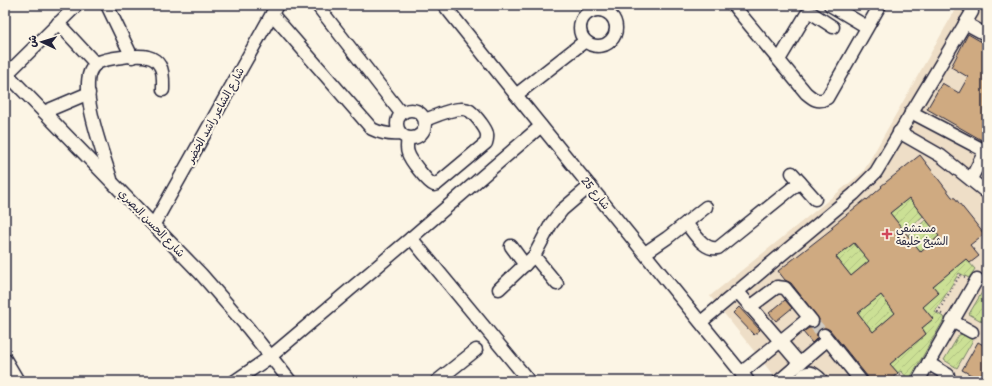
<svg xmlns="http://www.w3.org/2000/svg" width="992" height="386" font-family="Pangolin,'Playpen Sans Arabic',sans-serif">
  <style>
    .built { fill: #eedec7 }
    .garden { fill: url(#garden-furrows); stroke: #768168 }
    .building { fill: #cfaa81; stroke: #22223b; fill-rule: evenodd }
    .lines { fill: none; stroke-linecap: round; stroke-linejoin: round }
    .minor-tunnel { stroke: #d0cbc3; stroke-width: 12; stroke-dasharray: 12 6; stroke-linecap: butt }
    .minor-casing { stroke: #22223b; stroke-width: 15 }
    .path { stroke: #22223b; stroke-width: 2; stroke-dasharray: 1 3; stroke-linecap: butt }
    .minor { stroke: #fcf5e5; stroke-width: 12 }
    .poi-dot { fill: #d1495b; stroke: #fcf5e5; stroke-width: 1.5 }
    .labels { text-anchor: middle; stroke-width: 4; stroke-linejoin: round; paint-order: stroke }
    .street-label { font-size: 11px; fill: #22223b; stroke: #fcf5e5 }
    .poi-label { font-size: 11px; fill: #22223b; stroke: #fcf5e5; text-anchor: start }
  </style>
  <defs>
    <pattern id="garden-furrows" width="10" height="10" patternUnits="userSpaceOnUse"><rect width="10" height="10" fill="#cbe095"/><path d="M-1 1l2-2M0 10L10 0M9 11l2-2" fill="none" stroke="#aec081"/></pattern>
  </defs>
  <rect width="100%" height="100%" fill="#fcf5e5"/>
  <filter id="ink" filterUnits="userSpaceOnUse"><feTurbulence type="fractalNoise" baseFrequency=".025" numOctaves="2"/><feDisplacementMap in="SourceGraphic" scale="8" xChannelSelector="R" yChannelSelector="G"/><feConvolveMatrix kernelMatrix="1 2 1 2 8 2 1 2 1" color-interpolation-filters="sRGB"/></filter>
  <g filter="url(#ink)">
    <path class="built" d="M958,5H987V381H778L710,296L863,172Z"/>
    <g class="garden">
      <path d="M909,198L923,216L905,232L890,213Z"/>
      <path d="M928,218L939,236L921,252L907,236Z"/>
      <path d="M854,243L869,261L851,276L836,257Z"/>
      <path d="M966,259L975,269L969,278L959,273L935,312L945,318L909,380L901,371L898,373L890,364L926,334L922,328L933,319L923,307L938,293L933,286Z"/>
      <path d="M987,284V316L983,322L969,314Z"/>
      <path d="M881,295L895,313L873,332L858,313Z"/>
      <path d="M963,334L973,340L957,368L944,360L959,335Z"/>
    </g>
    <g class="building">
      <path d="M968,34L987,45V143L927,109L942,83L959,93L968,77L951,67Z"/>
      <path d="M920,155L952,197L955,198L984,234L970,245L979,256L970,263L966,259L933,286L939,293L923,307L933,319L922,328L926,334L890,364L898,373L889,381H868L867,376L830,330L826,328L820,329L817,333V338L812,343L803,332L809,328H813L816,327L819,324V319L791,283L785,280L778,271L833,228L831,227L866,199L867,200L882,187L881,186ZM909,198L939,236L921,252L890,213ZM854,243L869,261L851,276L836,257ZM881,295L895,313L873,332L858,313Z"/>
      <path d="M785,300L792,308L776,321L769,313Z"/>
      <path d="M739,307L760,330L754,335L733,313Z"/>
      <path d="M978,342L987,347V381H973L975,377L962,370Z"/>
    </g>
    <g class="lines">
      <path class="minor-tunnel" d="M812,321L824,335"/>
      <g class="minor-casing">
        <g id="minor">
          <path d="M107,5L132,57"/>
          <path d="M317,5L401,113"/>
          <path d="M444,5L516,95L748,381"/>
          <path d="M733,5L806,93C813,99 818,103 827,98L880,5"/>
          <path d="M830,5L867,27"/>
          <circle cx="598" cy="28" r="18"/>
          <path d="M272,14L372,129C382,134 390,135 401,134"/>
          <path d="M58,23L96,64"/>
          <path d="M965,23L987,35"/>
          <path d="M779,60L806,15L809,13L813,14L833,27"/>
          <path d="M5,72L201,274L248,328L290,381"/>
          <path d="M7,74L77,5"/>
          <path d="M516,95L585,41"/>
          <circle cx="411" cy="124" r="14"/>
          <path d="M44,112L89,93"/>
          <path d="M911,112L987,152"/>
          <path d="M899,132L941,156L986,192"/>
          <path d="M408,138C407,143 406,148 408,153C410,160 428,183 434,185L437,184L486,143C489,134 486,130 481,123C478,119 474,114 470,111C460,104 436,116 425,120"/>
          <path d="M792,173L815,199"/>
          <path d="M111,179C103,153 83,101 89,75C90,71 93,66 97,63C106,58 139,54 148,57C153,58 158,62 160,66C164,72 163,83 163,90"/>
          <path d="M971,179L985,151"/>
          <path d="M686,223C694,233 704,251 718,248L800,182"/>
          <path d="M154,224L277,5"/>
          <path d="M411,238L529,381"/>
          <path d="M511,246L525,265"/>
          <path d="M645,253L667,238L706,207"/>
          <path d="M534,256L557,284"/>
          <path d="M499,289L534,256L551,224L562,210L590,186"/>
          <path d="M738,292L799,363"/>
          <path d="M750,307L777,287L785,288L812,321"/>
          <path d="M952,321L972,332"/>
          <path d="M701,322L854,194L876,172L972,12L971,7L967,5"/>
          <path d="M824,335L861,381"/>
          <path d="M5,359L18,381"/>
          <path d="M928,363L948,375"/>
          <path d="M741,373L809,318"/>
          <path d="M235,381L270,357L411,238L541,126"/>
          <path d="M437,381L476,350"/>
          <path d="M779,381L827,340"/>
          <path d="M800,381C806,368 814,372 822,381"/>
          <path d="M918,381L977,279"/>
        </g>
      </g>
      <g class="path">
        <path d="M942,314L938,312L960,275L965,277"/>
        <path d="M899,374L907,381"/>
      </g>
      <use href="#minor" class="minor"/>
    </g>
  </g>
  <path class="poi-dot" d="M885 228h4v4h4v4h-4v4h-4v-4h-4v-4h4z"/>
  <g class="labels">
    <g class="street-label">
      <text transform="translate(215 115) rotate(-61)" y="4">شارع الشاعر راشد الخضر</text>
      <text transform="translate(596 193) rotate(51)" y="4">شارع 25</text>
      <text transform="translate(152 223) rotate(46)" y="4">شارع الحسن البصري</text>
    </g>
    <g class="poi-label">
      <text x="896" y="232">مستشفى<tspan x="896" dy="13">الشيخ خليفة</tspan></text>
    </g>
  </g>
  <rect width="992" height="386" fill="none" stroke="#fcf5e5" stroke-width="20"/>
  <rect x="10" y="10" width="972" height="366" fill="none" stroke="#22223b" stroke-width="1.5" filter="url(#ink)"/>
  <g transform="translate(42 42) rotate(274)" stroke="#fcf5e5" stroke-width="3" paint-order="stroke">
  <path d="M0-3L7 15L0 10L-7 15Z" fill="#22223b"/>
  <text y="-6" font-size="11" font-weight="bold" text-anchor="middle" fill="#22223b">ش</text>
  </g>
</svg>
